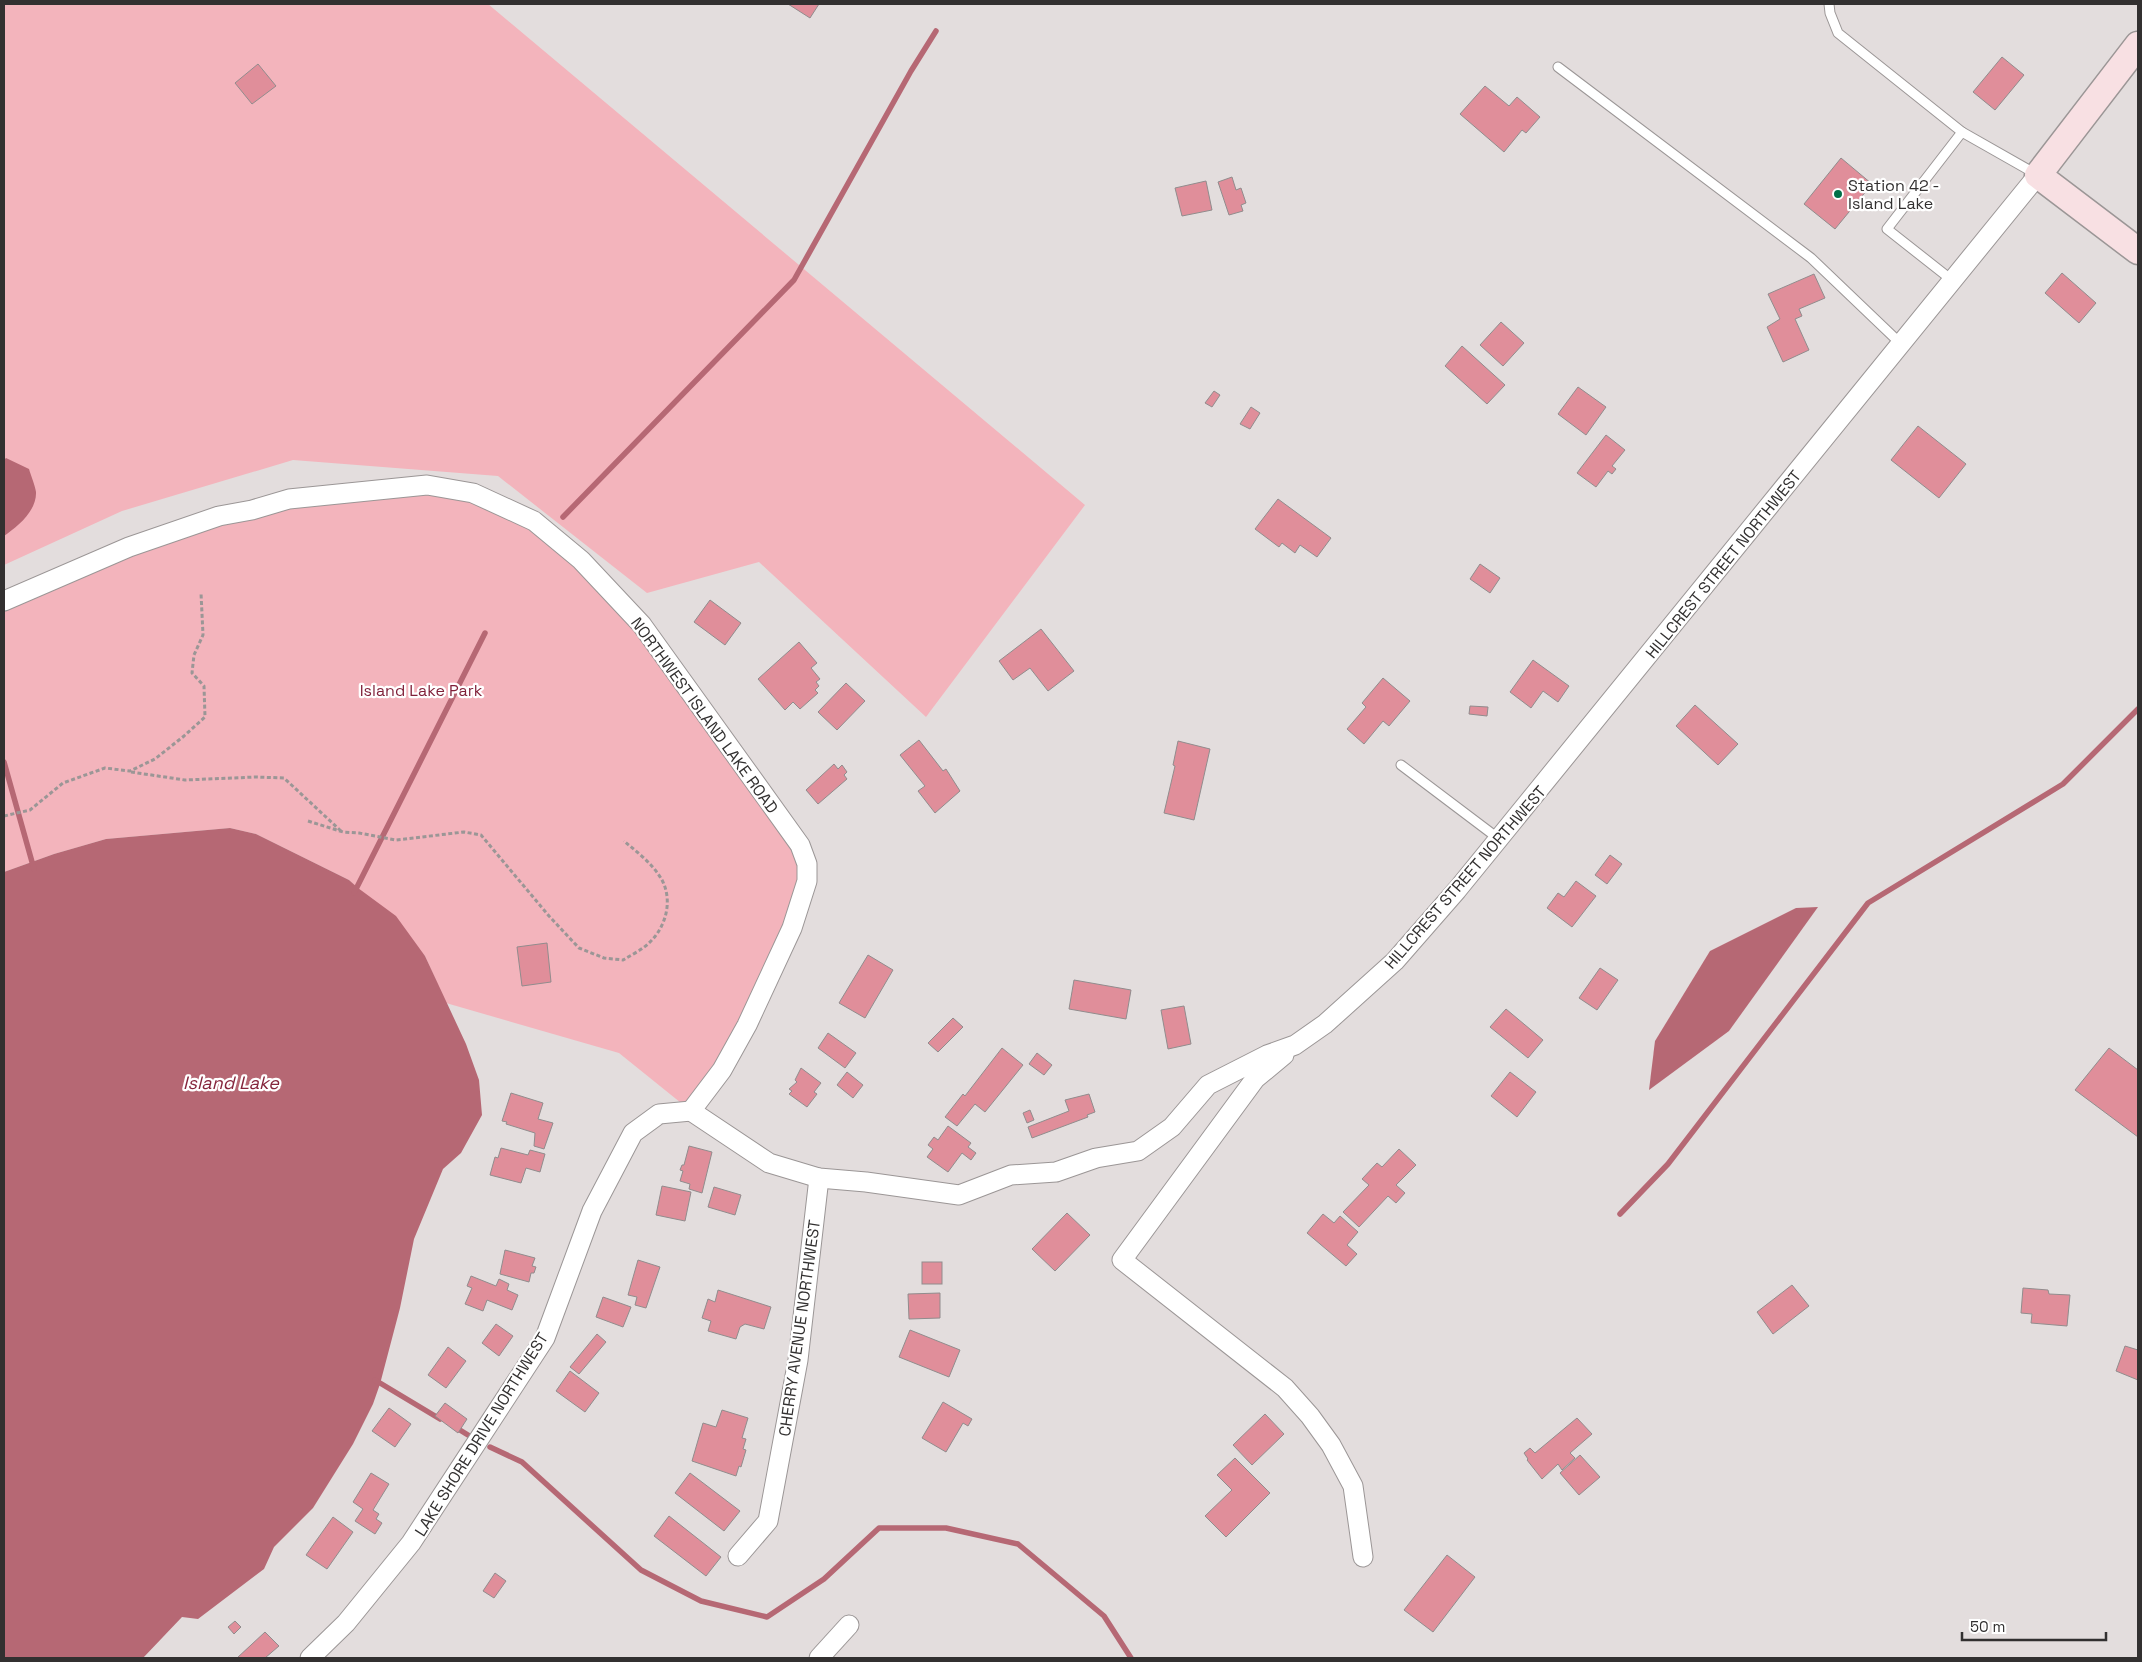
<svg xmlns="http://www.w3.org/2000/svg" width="2142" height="1662" font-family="'Space Grotesk',sans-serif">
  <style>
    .green { fill: #f3b4bc }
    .water { fill: #b66874 }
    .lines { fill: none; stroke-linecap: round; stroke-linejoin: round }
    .stream { stroke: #b66874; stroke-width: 5.5 }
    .building { fill: #e08e9a; stroke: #918c8d }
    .service-casing { stroke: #9b9696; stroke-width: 11 }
    .minor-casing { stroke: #9b9696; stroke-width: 21 }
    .secondary-casing { stroke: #9b9696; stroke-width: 29 }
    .path { stroke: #9b9696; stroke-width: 3; stroke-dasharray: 4 2.5; stroke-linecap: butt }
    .service { stroke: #fff; stroke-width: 9 }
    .minor { stroke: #fff; stroke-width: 19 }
    .secondary { stroke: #f8e0e3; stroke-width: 26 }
    .poi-dot { fill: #006f48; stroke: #fff; stroke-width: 2 }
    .labels { text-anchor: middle; stroke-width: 4.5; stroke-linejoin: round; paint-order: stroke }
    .poi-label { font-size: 16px; fill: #323030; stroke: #fff; text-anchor: start }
    .street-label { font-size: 16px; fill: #323030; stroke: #fff }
    .park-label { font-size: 16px; fill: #7f1f38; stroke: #fff }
    .water-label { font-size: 18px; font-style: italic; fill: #85253c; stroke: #fff }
  </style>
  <rect width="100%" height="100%" fill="#e3dddd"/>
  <g class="green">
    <path d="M4,4H488L1085,505L926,717L759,562L647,593L498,476L293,460L122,511L4,565Z"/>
    <path d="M427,485L534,521L642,625L807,864L792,928L691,1111L619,1053L446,1003L425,956L349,880L256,834L230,828L106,839L54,854L4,872V601L219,516Z"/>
  </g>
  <g class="water">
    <path d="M6,458L29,469C31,476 35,485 36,492C37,511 17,527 4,536V460Z"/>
    <path d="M230,828L256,834L349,880L358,888L396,916L425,956L466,1044L479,1080L482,1115L461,1153L443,1169L414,1239L400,1308L380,1384L373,1404L353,1444L313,1508L274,1547L264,1569L198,1619L182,1617L143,1658H4V872L54,854L106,839Z"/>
    <path d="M1818,907L1729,1031L1649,1090L1655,1041L1710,951L1796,908Z"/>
  </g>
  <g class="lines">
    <g class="stream">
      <path d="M563,517L794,280L911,71L936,31"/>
      <path d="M4,762L34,869"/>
      <path d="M354,893L485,633"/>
      <path d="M1620,1214L1668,1164L1868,903L2063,784L2138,709"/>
      <path d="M375,1380L440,1419"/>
      <path d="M455,1427L468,1435"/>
      <path d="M490,1447L522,1462L641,1570L701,1601L767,1617L824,1579L879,1528H946L1018,1544L1104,1616L1131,1658"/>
    </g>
  </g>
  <g class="building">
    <path d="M788,4H819L810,18Z"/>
    <path d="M2002,57L2024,75L1995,110L1973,92Z"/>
    <path d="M258,64L276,86L252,104L235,83Z"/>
    <path d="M1485,86L1509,106L1517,97L1540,117L1526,133L1522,130L1504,152L1460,114Z"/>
    <path d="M1841,158L1872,184L1835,229L1804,204Z"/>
    <path d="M1232,177L1236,190L1241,188L1246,203L1241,205L1243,211L1229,215L1218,182Z"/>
    <path d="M1206,181L1212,210L1182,216L1175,188Z"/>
    <path d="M2062,273L2096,303L2079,323L2045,293Z"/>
    <path d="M1814,274L1825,298L1799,309L1802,316L1795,319L1809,350L1783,362L1767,327L1780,319L1768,294Z"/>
    <path d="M1501,322L1524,343L1503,366L1480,345Z"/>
    <path d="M1462,346L1505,385L1487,404L1445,366Z"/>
    <path d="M1578,387L1606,407L1586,435L1558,414Z"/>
    <path d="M1214,391L1220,395L1212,407L1205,403Z"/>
    <path d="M1251,407L1260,413L1250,429L1240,424Z"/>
    <path d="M1918,426L1966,464L1939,498L1891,460Z"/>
    <path d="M1606,435L1625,450L1612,466L1616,469L1612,474L1608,471L1596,487L1577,473Z"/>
    <path d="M1278,499L1331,538L1317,557L1300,545L1295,553L1282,543L1279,547L1255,529Z"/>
    <path d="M1480,564L1500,578L1490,593L1470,579Z"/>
    <path d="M710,600L741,623L725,645L694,622Z"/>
    <path d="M1041,629L1074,671L1048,691L1030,668L1013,680L999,661Z"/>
    <path d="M799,642L817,663L811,668L820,679L816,682L819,686L815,690L818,693L800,709L793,702L785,710L758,679Z"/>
    <path d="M1533,660L1569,686L1558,702L1543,691L1531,708L1510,692Z"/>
    <path d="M1383,678L1410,701L1389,726L1383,721L1364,744L1347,729L1366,707L1362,703Z"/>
    <path d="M846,683L865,701L837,730L818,712Z"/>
    <path d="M1695,705L1738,744L1718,765L1676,726Z"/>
    <path d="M1470,706L1488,707L1487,716L1469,714Z"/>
    <path d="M919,740L943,771L946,769L960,791L935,813L918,791L925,786L900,755Z"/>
    <path d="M1178,741L1210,749L1194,820L1164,813L1175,766L1173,765Z"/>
    <path d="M834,764L838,769L842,765L847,772L844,775L847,779L818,804L806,790Z"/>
    <path d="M1610,855L1622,864L1607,884L1595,875Z"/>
    <path d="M1576,881L1596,896L1572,927L1547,908L1558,893L1564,897Z"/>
    <path d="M547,943L551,982L522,986L517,947Z"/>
    <path d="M868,955L893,970L865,1018L839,1003Z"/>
    <path d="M1600,968L1618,980L1597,1010L1579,998Z"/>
    <path d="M1074,980L1131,990L1126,1019L1069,1009Z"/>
    <path d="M1184,1006L1191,1044L1168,1049L1161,1010Z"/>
    <path d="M1506,1009L1543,1040L1528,1058L1490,1027Z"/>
    <path d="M953,1018L963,1027L938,1052L928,1043Z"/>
    <path d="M828,1033L856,1053L845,1068L818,1048Z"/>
    <path d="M1002,1048L1023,1065L985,1112L975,1104L957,1126L945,1117L963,1094L965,1096Z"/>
    <path d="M2109,1048L2138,1070V1137L2075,1090Z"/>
    <path d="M1037,1053L1052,1065L1044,1075L1029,1064Z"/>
    <path d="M801,1068L821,1083L814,1092L817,1094L807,1107L789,1094L792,1091L789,1089L797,1082L795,1080Z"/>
    <path d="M847,1072L863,1085L853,1098L837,1085Z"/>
    <path d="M1510,1072L1536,1092L1517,1117L1491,1096Z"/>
    <path d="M511,1093L543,1103L538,1119L553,1123L544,1149L534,1146L535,1133L506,1124L507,1122L502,1121Z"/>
    <path d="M1089,1094L1095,1112L1087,1115L1088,1117L1032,1138L1028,1127L1069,1111L1065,1100Z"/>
    <path d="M1030,1110L1034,1120L1027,1123L1023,1113Z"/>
    <path d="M948,1126L971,1143L968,1147L976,1153L971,1160L962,1153L948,1172L927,1157L933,1149L928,1145L934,1137L938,1140Z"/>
    <path d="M689,1146L712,1152L702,1193L689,1189L690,1184L680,1181L683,1171L680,1170L682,1165H684Z"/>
    <path d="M501,1148L528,1155L530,1150L545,1154L540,1172L526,1168L521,1183L490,1175L495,1157L498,1158Z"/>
    <path d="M1399,1149L1416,1165L1396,1185L1405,1193L1396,1203L1388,1196L1359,1227L1343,1212L1369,1185L1362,1179L1377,1163L1382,1167Z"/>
    <path d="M662,1186L691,1192L685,1221L656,1215Z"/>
    <path d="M714,1187L741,1195L735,1215L708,1207Z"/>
    <path d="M1067,1213L1090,1235L1055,1271L1032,1249Z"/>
    <path d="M1323,1214L1334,1223L1340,1216L1358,1232L1347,1245L1357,1254L1346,1266L1307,1233Z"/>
    <path d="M505,1250L535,1258L532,1266L536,1267L534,1273H531L529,1282L500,1274Z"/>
    <path d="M638,1260L660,1267L646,1308L635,1305L637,1297L628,1295Z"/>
    <rect x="922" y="1262" width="20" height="22"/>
    <path d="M471,1276L496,1286L499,1279L509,1284L507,1290L518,1295L512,1310L487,1300L483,1311L465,1304L472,1288L467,1286Z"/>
    <path d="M1792,1285L1809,1306L1773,1334L1757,1312Z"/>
    <path d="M2023,1288L2048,1290L2049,1294L2070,1295L2067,1326L2031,1323L2032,1314L2021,1313Z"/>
    <path d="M718,1290L771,1307L764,1329L745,1324L740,1327L736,1339L708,1331L711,1321L702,1318L708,1299L715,1302Z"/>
    <path d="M940,1293V1318L909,1319L908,1294Z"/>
    <path d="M603,1297L631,1307L623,1327L596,1317Z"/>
    <path d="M496,1324L513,1336L499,1356L482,1343Z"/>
    <path d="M910,1330L960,1350L949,1377L899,1357Z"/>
    <path d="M597,1334L606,1342L579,1374L570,1367Z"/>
    <path d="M2125,1346L2138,1350V1380L2116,1371Z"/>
    <path d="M448,1347L466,1361L446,1388L428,1375Z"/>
    <path d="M570,1371L599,1393L585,1412L556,1391Z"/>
    <path d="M943,1402L972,1419L968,1426L963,1423L946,1452L922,1438Z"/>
    <path d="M445,1403L467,1419L458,1433L435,1416Z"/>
    <path d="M389,1408L411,1424L395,1447L372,1431Z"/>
    <path d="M722,1410L748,1418L742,1438L746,1439L743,1449L746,1450L741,1467L739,1466L736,1476L692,1461L703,1423L716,1427Z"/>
    <path d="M1265,1414L1284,1434L1252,1465L1233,1445Z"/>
    <path d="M1577,1418L1592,1434L1570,1453L1575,1458L1562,1470L1558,1464L1542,1479L1527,1460L1528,1459L1524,1453L1530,1448L1535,1453Z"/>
    <path d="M1580,1455L1600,1477L1579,1495L1560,1473Z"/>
    <path d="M1235,1458L1270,1493L1226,1537L1205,1516L1232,1490L1217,1475Z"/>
    <path d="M371,1473L389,1484L373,1510L379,1514L376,1519L382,1523L375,1534L355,1521L363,1509L353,1502Z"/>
    <path d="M690,1473L740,1511L724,1531L675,1493Z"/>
    <path d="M669,1516L721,1557L706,1576L654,1536Z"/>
    <path d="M333,1517L353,1532L327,1569L306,1555Z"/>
    <path d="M1447,1555L1475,1577L1433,1632L1404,1610Z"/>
    <path d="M495,1573L506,1581L494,1598L483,1591Z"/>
    <path d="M235,1621L241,1627L234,1634L228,1627Z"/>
    <path d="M265,1632L279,1646L265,1658H237Z"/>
  </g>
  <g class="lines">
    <g class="service-casing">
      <g id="service">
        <path d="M1829,4L1830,13L1838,33L1962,132L2036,174"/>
        <path d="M1558,67L1811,258L1901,344"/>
        <path d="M1953,281L1887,229L1962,132"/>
        <path d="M1401,765L1499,839"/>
      </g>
    </g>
    <g class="minor-casing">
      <g id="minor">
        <path d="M4,601L129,547L219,516L252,510L289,499L427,485L473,493L534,521L581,560L642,625L800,845L807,864V881L792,928L747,1025L722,1070L691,1111"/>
        <path d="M1284,1055L1255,1079L1122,1260L1285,1388L1310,1416L1331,1445L1353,1486L1363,1557"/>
        <path d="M691,1111L769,1163L819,1178L866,1182L959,1195L1011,1175L1056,1172L1096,1158L1138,1151L1172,1127L1208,1085L1267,1055L1295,1045L1325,1024L1395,961L1457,890L2038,175"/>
        <path d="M738,1556L768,1521L798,1360L819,1178"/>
        <path d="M310,1658L346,1623L411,1543L545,1338L592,1211L633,1133L659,1114L691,1111"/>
        <path d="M819,1658L849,1625"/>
      </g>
    </g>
    <g class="secondary-casing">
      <path id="secondary" d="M2138,45L2038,175L2138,251"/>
    </g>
    <g class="path">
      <path d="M131,772L185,780L256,777L284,778L341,831"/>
      <path d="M4,816L30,810L63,783L105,768L130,771L155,759L184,736L205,717L204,686L192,673L194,655L203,635L201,593"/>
      <path d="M308,821L343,832L359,833L396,840L464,832L481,835L549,916L579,948L604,958L623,960C631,955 642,950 649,943C666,927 673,901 662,880C653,864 637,852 624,841"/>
    </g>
    <use href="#service" class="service"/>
    <use href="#minor" class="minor"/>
    <use href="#secondary" class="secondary"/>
  </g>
  <circle class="poi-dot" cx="1838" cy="194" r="5"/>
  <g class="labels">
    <g class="poi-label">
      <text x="1848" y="191">Station 42 -<tspan x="1848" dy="18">Island Lake</tspan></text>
    </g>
    <g class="street-label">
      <text transform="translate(1723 564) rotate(-51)" y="6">HILLCREST STREET NORTHWEST</text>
      <text transform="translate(705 715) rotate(54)" y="6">NORTHWEST ISLAND LAKE ROAD</text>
      <text transform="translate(1465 877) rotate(-49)" y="6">HILLCREST STREET NORTHWEST</text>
      <text transform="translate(799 1328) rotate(-82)" y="6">CHERRY AVENUE NORTHWEST</text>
      <text transform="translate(481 1434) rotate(-58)" y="6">LAKE SHORE DRIVE NORTHWEST</text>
    </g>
    <g class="park-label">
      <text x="421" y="696">Island Lake Park</text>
    </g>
    <g class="water-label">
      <text x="231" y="1089">Island Lake</text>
    </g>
  </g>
  <rect width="2142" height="1662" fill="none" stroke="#323030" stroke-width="10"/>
  <path d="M1962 1632v8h144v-8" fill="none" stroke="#323030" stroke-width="2.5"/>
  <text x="1970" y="1632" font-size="15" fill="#323030" stroke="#ffffff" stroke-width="4" paint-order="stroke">50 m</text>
</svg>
